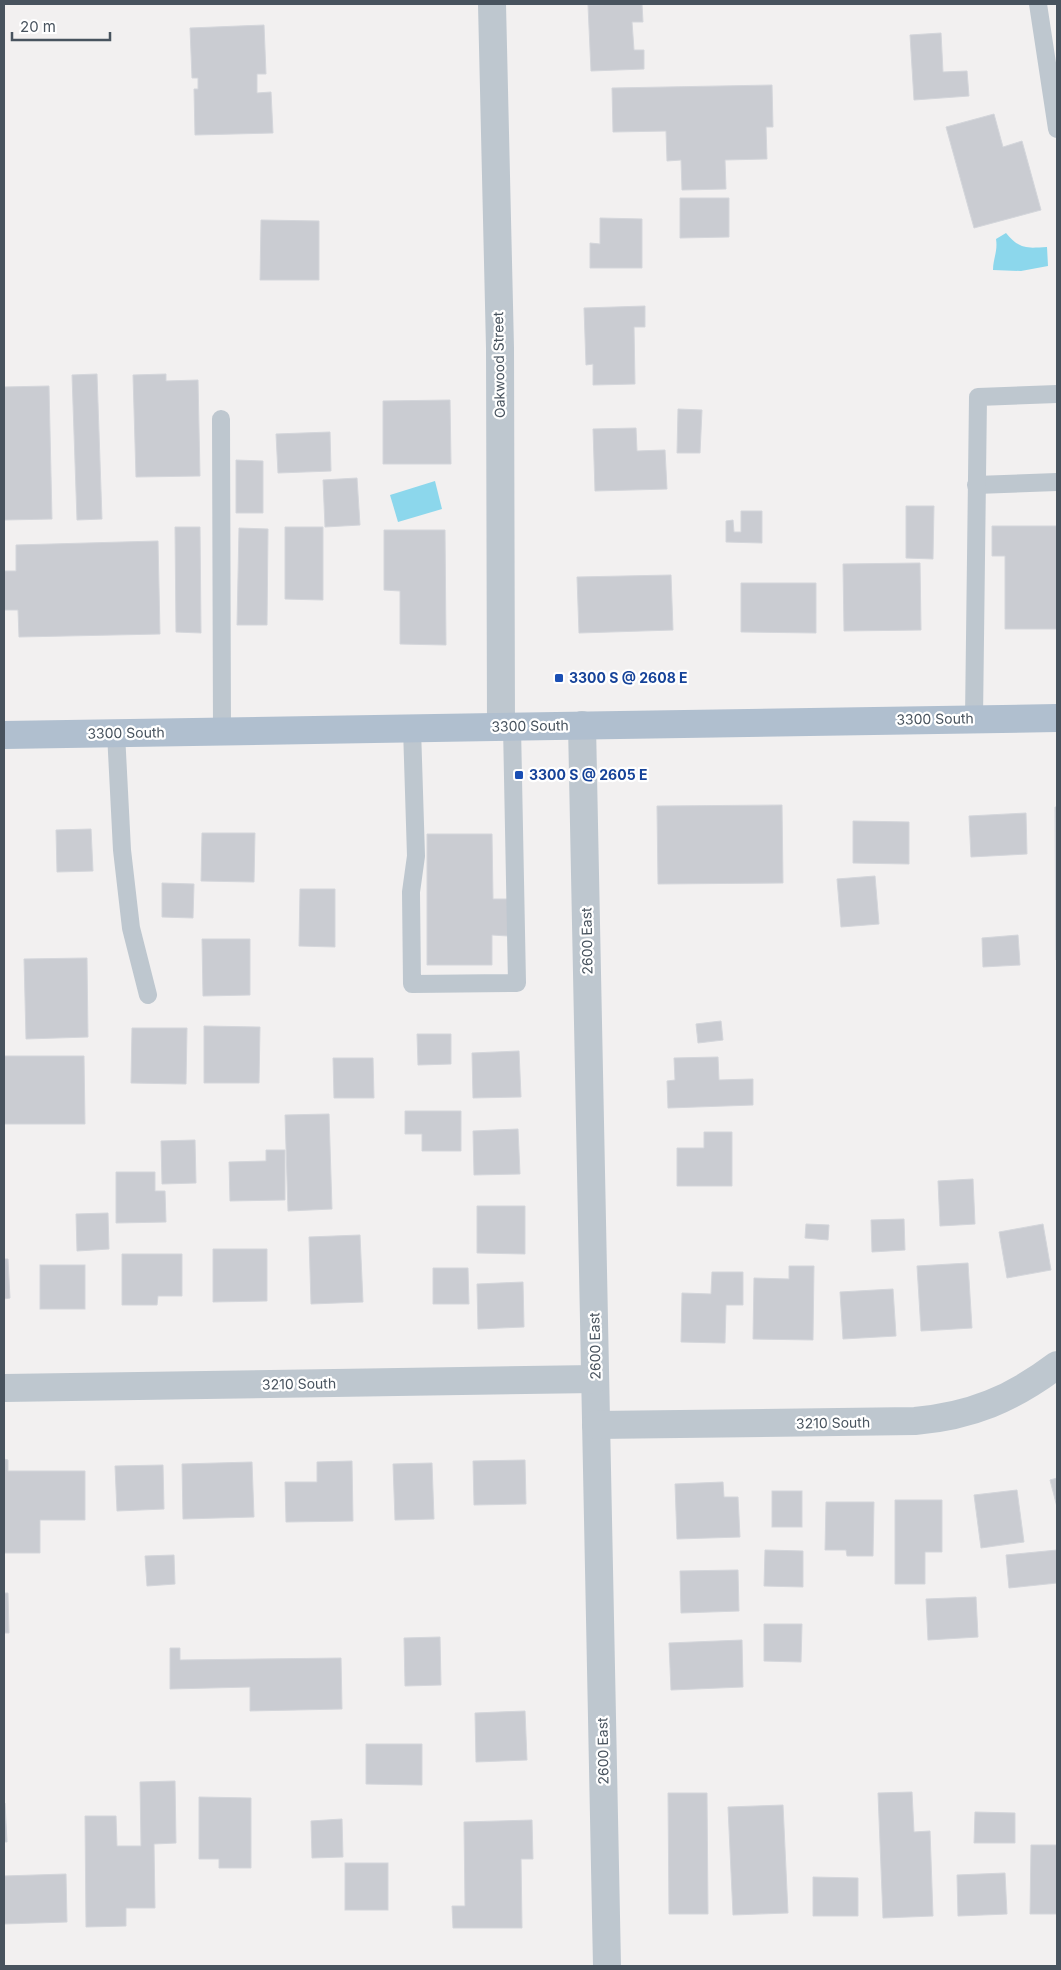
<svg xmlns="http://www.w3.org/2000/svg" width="1061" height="1970" font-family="Inter,sans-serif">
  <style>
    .water { fill: #8cd7ec }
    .building { fill: #caccd2; stroke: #d4d6db }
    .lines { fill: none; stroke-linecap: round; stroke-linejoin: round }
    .service { stroke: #bec7cf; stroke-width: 18 }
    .minor { stroke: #bec7cf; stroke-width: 28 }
    .primary { stroke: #b0bfcf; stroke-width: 28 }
    .transit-dot { fill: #1a4fb4; stroke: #fff; stroke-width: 2 }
    .labels { text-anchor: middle; stroke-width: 4.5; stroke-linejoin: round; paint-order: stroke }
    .street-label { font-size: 14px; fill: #48535e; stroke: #fff }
    .transit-label { font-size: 14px; font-weight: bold; fill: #164399; stroke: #fff; text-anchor: start }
  </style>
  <rect width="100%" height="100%" fill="#f2f0f0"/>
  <g class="water">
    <path d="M1006,233C1020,250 1027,248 1047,247L1048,266L1021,271L993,270C993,259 998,251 996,239Z"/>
    <path d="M435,481L442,509L398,522L390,495Z"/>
  </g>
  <g class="building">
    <path d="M642,4L643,22H632L634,50H644V69L591,71L588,5Z"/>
    <path d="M264,25L266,74H257V93L271,92L273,133L195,135L194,89H198V78H192L190,28Z"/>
    <path d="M941,33L943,72L967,71L969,96L914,100L910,35Z"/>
    <path d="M772,85L773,127H766L767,159L725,160L726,189L682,190L681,160L667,161L666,131L613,132L612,88Z"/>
    <path d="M994,114L1003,147L1022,141L1041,210L974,228L946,127Z"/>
    <path d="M680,198H729V237L680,238Z"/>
    <path d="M600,218L642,219V268H590V243L600,244Z"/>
    <path d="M261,220L319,221V280H260Z"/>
    <path d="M645,306V327H634L635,384L593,385V364L586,365L584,308Z"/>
    <path d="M97,374L102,519L77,520L72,375Z"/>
    <path d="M166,374V381L198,380L200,476L136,477L133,375Z"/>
    <path d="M49,386L52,519L4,520V387Z"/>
    <path d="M450,400L451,464H383V401Z"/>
    <path d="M678,409L702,410L700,453H677Z"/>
    <path d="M636,428L637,451L665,450L667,489L595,491L593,429Z"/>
    <path d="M330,432L331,471L278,473L276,434Z"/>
    <path d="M236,460L263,461V513H236Z"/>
    <path d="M357,478L360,525L325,527L323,480Z"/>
    <path d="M906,506H934L933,559L906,558Z"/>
    <path d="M741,511H762V543L726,542V521L733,520L734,532H741Z"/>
    <path d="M992,526H1057V629H1005V556H992Z"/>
    <path d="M175,527H200L201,633L176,632Z"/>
    <path d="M285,527H323V600L285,599Z"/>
    <path d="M239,528L268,529L267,625H237Z"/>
    <path d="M384,530H445L446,645L400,644V591L384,590Z"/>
    <path d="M158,541L160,634L19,637L18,610H4V571H16V545Z"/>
    <path d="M920,563L921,630L844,631L843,564Z"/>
    <path d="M671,575L673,630L579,633L577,577Z"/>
    <path d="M741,583H816V633L741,632Z"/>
    <path d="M782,805L783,883L658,884L657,806Z"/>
    <path d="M1055,807H1057V960H1056Z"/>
    <path d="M1026,813L1027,854L971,857L969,816Z"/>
    <path d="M853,821L909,822V864L853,863Z"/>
    <path d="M91,829L93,871L57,872L56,830Z"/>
    <path d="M202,833H255L254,882L201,881Z"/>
    <path d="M427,834H492L493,899H508V936L492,935V965H427Z"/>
    <path d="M875,876L879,924L841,927L837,879Z"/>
    <path d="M162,883L194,884L193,918L162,917Z"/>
    <path d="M300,889H335V947L299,946Z"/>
    <path d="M1018,935L1020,965L983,967L982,938Z"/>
    <path d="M202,939H250V995L203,996Z"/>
    <path d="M87,958L88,1037L26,1039L24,959Z"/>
    <path d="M721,1021L723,1040L698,1043L696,1024Z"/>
    <path d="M204,1026L260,1027L259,1083H204Z"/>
    <path d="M132,1028H187L186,1084L131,1083Z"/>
    <path d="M417,1034H451V1064L418,1065Z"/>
    <path d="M519,1051L521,1097L473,1098L472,1053Z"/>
    <path d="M4,1056H84L85,1124H4Z"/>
    <path d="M718,1057L719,1080L753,1079V1105L668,1108L667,1081L675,1080L674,1058Z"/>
    <path d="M333,1058H373L374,1098H334Z"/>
    <path d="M405,1111H461V1151H422V1134H405Z"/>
    <path d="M329,1114L332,1209L288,1211L285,1115Z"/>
    <path d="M518,1129L520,1174L474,1175L473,1131Z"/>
    <path d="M704,1132H732V1186H677V1148H704Z"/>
    <path d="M195,1140L196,1183L162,1184L161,1141Z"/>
    <path d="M266,1150H285V1200L230,1201L229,1162L266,1161Z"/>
    <path d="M116,1172H155V1191H165L166,1222L116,1223Z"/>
    <path d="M973,1179L975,1224L940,1226L938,1181Z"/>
    <path d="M477,1206H525V1254L477,1253Z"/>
    <path d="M108,1213L109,1249L77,1251L76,1214Z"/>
    <path d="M904,1219L905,1250L872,1252L871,1220Z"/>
    <path d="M806,1224L829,1225L828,1240L805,1238Z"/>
    <path d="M1043,1224L1051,1270L1007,1278L999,1232Z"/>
    <path d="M360,1235L363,1302L311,1304L309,1237Z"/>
    <path d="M213,1249H267V1301L213,1302Z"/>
    <path d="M122,1254H182V1296H158L157,1305H122Z"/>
    <path d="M4,1259H8L10,1298L4,1299Z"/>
    <path d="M968,1263L972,1328L921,1331L917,1266Z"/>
    <rect x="40" y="1265" width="45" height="44"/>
    <path d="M789,1266H814L813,1340L753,1339L754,1278L789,1279Z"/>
    <path d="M433,1268H468L469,1304H433Z"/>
    <path d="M712,1272H743V1305H726L725,1343L681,1342L682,1293L711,1294Z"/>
    <path d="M523,1282L524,1327L478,1329L477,1284Z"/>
    <path d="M893,1289L896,1336L843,1339L840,1292Z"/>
    <path d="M4,1459L8,1460V1471H85V1520H40V1553H4Z"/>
    <path d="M525,1460L526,1504L474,1505L473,1461Z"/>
    <path d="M352,1461L353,1521L286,1522L285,1482H317V1462Z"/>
    <path d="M252,1462L254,1517L183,1519L182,1464Z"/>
    <path d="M432,1463L434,1519L395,1520L393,1464Z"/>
    <path d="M163,1465L164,1509L117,1511L115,1466Z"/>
    <path d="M1057,1478V1507L1050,1480Z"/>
    <path d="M723,1482L724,1497H738L740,1537L677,1539L675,1484Z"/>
    <path d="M1017,1490L1024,1542L981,1548L974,1495Z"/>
    <rect x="772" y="1491" width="30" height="36"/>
    <path d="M895,1500H942V1552H925V1584H895Z"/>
    <path d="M826,1502H874L873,1556H847L846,1550H825Z"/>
    <path d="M765,1550L803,1551V1587L764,1586Z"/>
    <path d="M1057,1550V1583L1009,1588L1006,1555Z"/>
    <path d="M174,1555L175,1584L147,1586L145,1556Z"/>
    <path d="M738,1570L739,1611L681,1613L680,1571Z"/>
    <path d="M4,1593H8L9,1633H4Z"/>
    <path d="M976,1597L978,1637L928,1640L926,1599Z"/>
    <path d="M764,1624H802L801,1662L764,1661Z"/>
    <path d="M440,1637L441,1685L405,1686L404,1638Z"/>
    <path d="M742,1640L743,1687L671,1690L669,1643Z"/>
    <path d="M170,1648H180V1660L341,1658L342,1709L250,1711V1687L170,1689Z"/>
    <path d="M525,1711L527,1760L476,1762L475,1713Z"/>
    <path d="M366,1744H422V1785L366,1784Z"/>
    <path d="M175,1781L176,1843L154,1844L155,1908H126V1926L86,1927L85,1816H116L117,1846H141L140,1782Z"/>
    <path d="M912,1792L914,1832L930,1831L933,1916L883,1918L878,1793Z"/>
    <path d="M668,1793H707L708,1914H669Z"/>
    <path d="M199,1797L251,1798V1868H219V1859H199Z"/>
    <path d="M4,1803H5L7,1842H4Z"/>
    <path d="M783,1805L788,1913L733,1915L728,1807Z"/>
    <path d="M975,1812L1015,1813V1843H974Z"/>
    <path d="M342,1819L343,1857L312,1858L311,1821Z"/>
    <path d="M532,1820L533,1859H521L522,1928H453L452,1906H465L464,1822Z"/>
    <path d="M1031,1845H1057V1914H1030Z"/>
    <rect x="345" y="1863" width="43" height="47"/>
    <path d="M1005,1873L1007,1914L958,1916L957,1875Z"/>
    <path d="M66,1874L67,1922L4,1924V1876Z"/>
    <path d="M813,1877L858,1878V1916H813Z"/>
  </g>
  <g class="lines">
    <g class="service">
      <path d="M1038,4L1057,129"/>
      <path d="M221,419L222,731"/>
      <path d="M976,485L1057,482"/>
      <path d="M974,719L978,397L1057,394"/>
      <path d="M412,728L416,856L411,892L412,984L517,983L512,726"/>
      <path d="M116,733L122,850L131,928L148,995"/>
    </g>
    <g class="minor">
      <path d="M492,4L500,348L501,726"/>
      <path d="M582,725L607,1966"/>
      <path d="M4,1388L595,1379"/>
      <path d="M596,1425L915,1421C971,1416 1012,1399 1057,1365"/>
    </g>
    <path class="primary" d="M4,735L1057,718"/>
  </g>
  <g class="transit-dot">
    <rect x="554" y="673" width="10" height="10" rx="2.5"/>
    <rect x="514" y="770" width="10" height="10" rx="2.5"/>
  </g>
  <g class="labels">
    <g class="street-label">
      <text transform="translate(499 365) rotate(-91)" y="5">Oakwood Street</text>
      <text transform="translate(935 719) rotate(-1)" y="5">3300 South</text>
      <text transform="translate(530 726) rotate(-1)" y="5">3300 South</text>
      <text transform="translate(126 733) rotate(-1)" y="5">3300 South</text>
      <text transform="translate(587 941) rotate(-91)" y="5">2600 East</text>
      <text transform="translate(595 1346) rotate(-91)" y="5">2600 East</text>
      <text transform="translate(299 1384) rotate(-1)" y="5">3210 South</text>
      <text transform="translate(833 1423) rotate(-1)" y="5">3210 South</text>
      <text transform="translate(603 1751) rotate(-91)" y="5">2600 East</text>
    </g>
    <g class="transit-label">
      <text x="569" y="683">3300 S @ 2608 E</text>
      <text x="529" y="780">3300 S @ 2605 E</text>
    </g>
  </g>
  <rect width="1061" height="1970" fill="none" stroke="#48535e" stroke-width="10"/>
  <path d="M12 32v8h98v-8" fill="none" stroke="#48535e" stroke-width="2.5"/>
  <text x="20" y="32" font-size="15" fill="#48535e" stroke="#ffffff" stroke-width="4" paint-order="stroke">20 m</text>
</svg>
